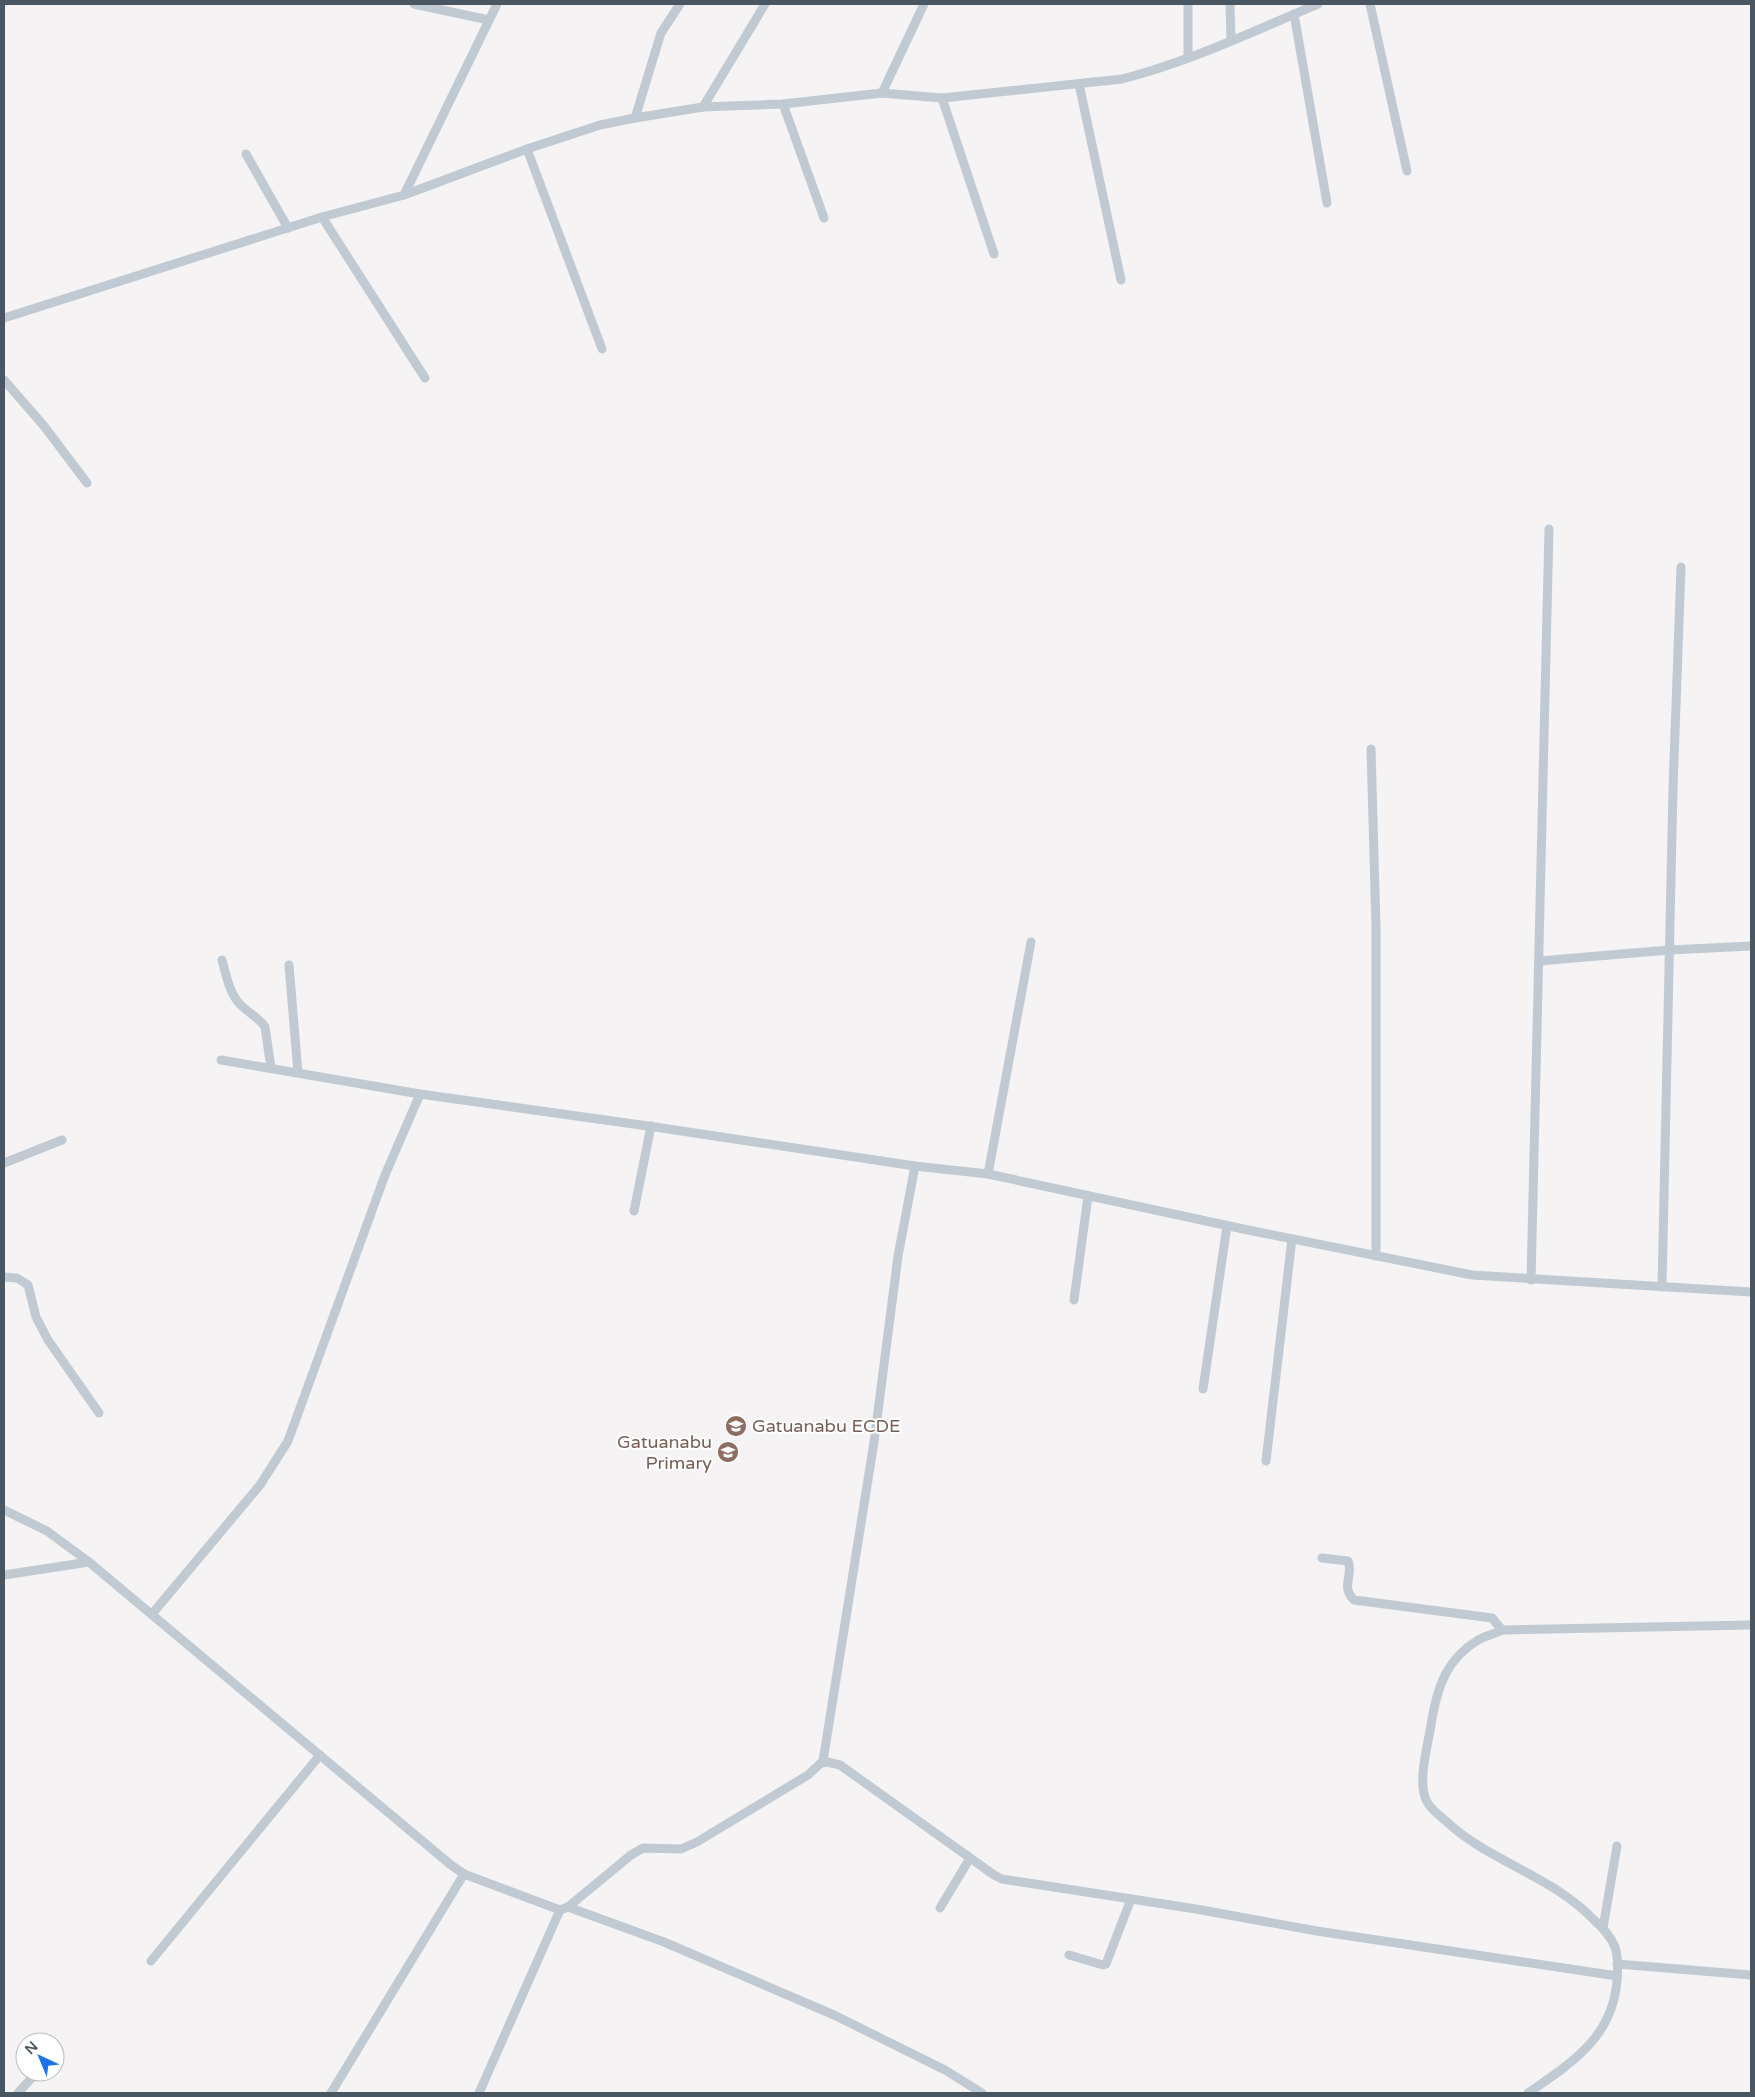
<svg xmlns="http://www.w3.org/2000/svg" width="1755" height="2097" font-family="'Varela Round',sans-serif">
  <style>
    .lines { fill: none; stroke-linecap: round; stroke-linejoin: round }
    .street { stroke: #c1cad2; stroke-width: 9 }
    .labels { text-anchor: middle; stroke-width: 4; stroke-linejoin: round; paint-order: stroke }
    .education-label { font-size: 18px; fill: #785e54; stroke: #fff; text-anchor: start }
  </style>
  <rect width="100%" height="100%" fill="#f5f3f3"/>
  <g class="lines">
    <g class="street">
      <path d="M414,4L489,20"/>
      <path d="M1188,4V58"/>
      <path d="M1230,4L1231,40"/>
      <path d="M1370,4L1407,171"/>
      <path d="M1294,14L1327,203"/>
      <path d="M1079,84L1121,280"/>
      <path d="M882,93L924,4"/>
      <path d="M942,98L994,254"/>
      <path d="M783,104L824,218"/>
      <path d="M703,107L765,4"/>
      <path d="M635,118L661,33L680,4"/>
      <path d="M527,149L602,349"/>
      <path d="M246,154L288,228"/>
      <path d="M404,195L497,4"/>
      <path d="M322,217L425,378"/>
      <path d="M4,318L322,217L404,195L527,149L600,125L635,118L703,107L783,104L882,93L942,98L1122,79C1189,62 1254,31 1318,4"/>
      <path d="M4,380L44,426L87,483"/>
      <path d="M1371,749L1376,927V1256"/>
      <path d="M222,960C226,974 229,991 238,1002C246,1012 259,1017 265,1027L271,1068"/>
      <path d="M1539,961L1669,950L1751,946"/>
      <path d="M289,965L298,1073"/>
      <path d="M221,1060L420,1094L655,1127L915,1166L988,1174L1248,1230L1472,1275L1751,1292"/>
      <path d="M4,1163L62,1140"/>
      <path d="M988,1174L1031,942"/>
      <path d="M634,1211L651,1126"/>
      <path d="M4,1277L17,1278L28,1285L36,1317L48,1340L99,1413"/>
      <path d="M1531,1280L1549,529"/>
      <path d="M1662,1287L1673,788L1681,567"/>
      <path d="M1074,1300L1088,1196"/>
      <path d="M1203,1389L1227,1226"/>
      <path d="M1266,1461L1292,1239"/>
      <path d="M4,1510L47,1531L89,1562L451,1865L464,1874L560,1910L568,1907L664,1942L834,2015L945,2070L982,2093"/>
      <path d="M1322,1558L1348,1561C1354,1575 1340,1586 1354,1600L1492,1618L1502,1630"/>
      <path d="M4,1575L89,1562"/>
      <path d="M152,1614L260,1485L288,1441L385,1175L420,1094"/>
      <path d="M823,1761L874,1442L898,1256L915,1166"/>
      <path d="M568,1907L631,1855L643,1848L681,1849L697,1842L808,1775L823,1761L840,1765L994,1875L1002,1879L1196,1909L1317,1931L1617,1976"/>
      <path d="M940,1908L970,1858"/>
      <path d="M1603,1928L1617,1846"/>
      <path d="M1069,1955L1103,1965L1106,1964L1131,1899"/>
      <path d="M151,1961L320,1755"/>
      <path d="M1617,1964L1751,1975"/>
      <path d="M18,2093L37,2072"/>
      <path d="M331,2093L464,1874"/>
      <path d="M479,2093L560,1910"/>
      <path d="M1528,2093C1572,2063 1613,2037 1617,1980C1618,1969 1618,1957 1615,1947C1611,1937 1602,1927 1594,1920C1551,1875 1490,1862 1447,1822C1440,1816 1430,1809 1426,1800C1417,1779 1429,1742 1432,1719C1438,1685 1447,1659 1478,1640C1485,1636 1494,1634 1502,1630L1751,1625"/>
    </g>
  </g>
  <defs>
    <g id="school-disc" transform="scale(1.125)"><circle r="9.5" fill="#8d6e63" stroke="#fff"/><path d="M0-5L7-2L0 1L-7-2ZM-4 1L0 2.5L4 1V4Q0 6-4 4Z" fill="#fff"/></g>
  </defs>
  <g fill-rule="evenodd">
    <use href="#school-disc" x="736" y="1426"/>
    <use href="#school-disc" x="728" y="1452"/>
  </g>
  <g class="labels">
    <g class="education-label">
      <text x="752" y="1432">Gatuanabu ECDE</text>
      <text x="712" y="1448" text-anchor="end">Gatuanabu<tspan x="712" dy="21">Primary</tspan></text>
    </g>
  </g>
  <rect width="1755" height="2097" fill="none" stroke="#4a5661" stroke-width="10"/>
  <g transform="translate(40 2057) rotate(316)"><circle r="24" fill="#ffffff" stroke="#b7bbc0"/>
  <path d="M0-4L9 19L0 12L-9 19Z" fill="#1a73e8"/>
  <text y="-8" font-size="14" font-weight="bold" text-anchor="middle" fill="#4a5661">N</text>
  </g>
</svg>
